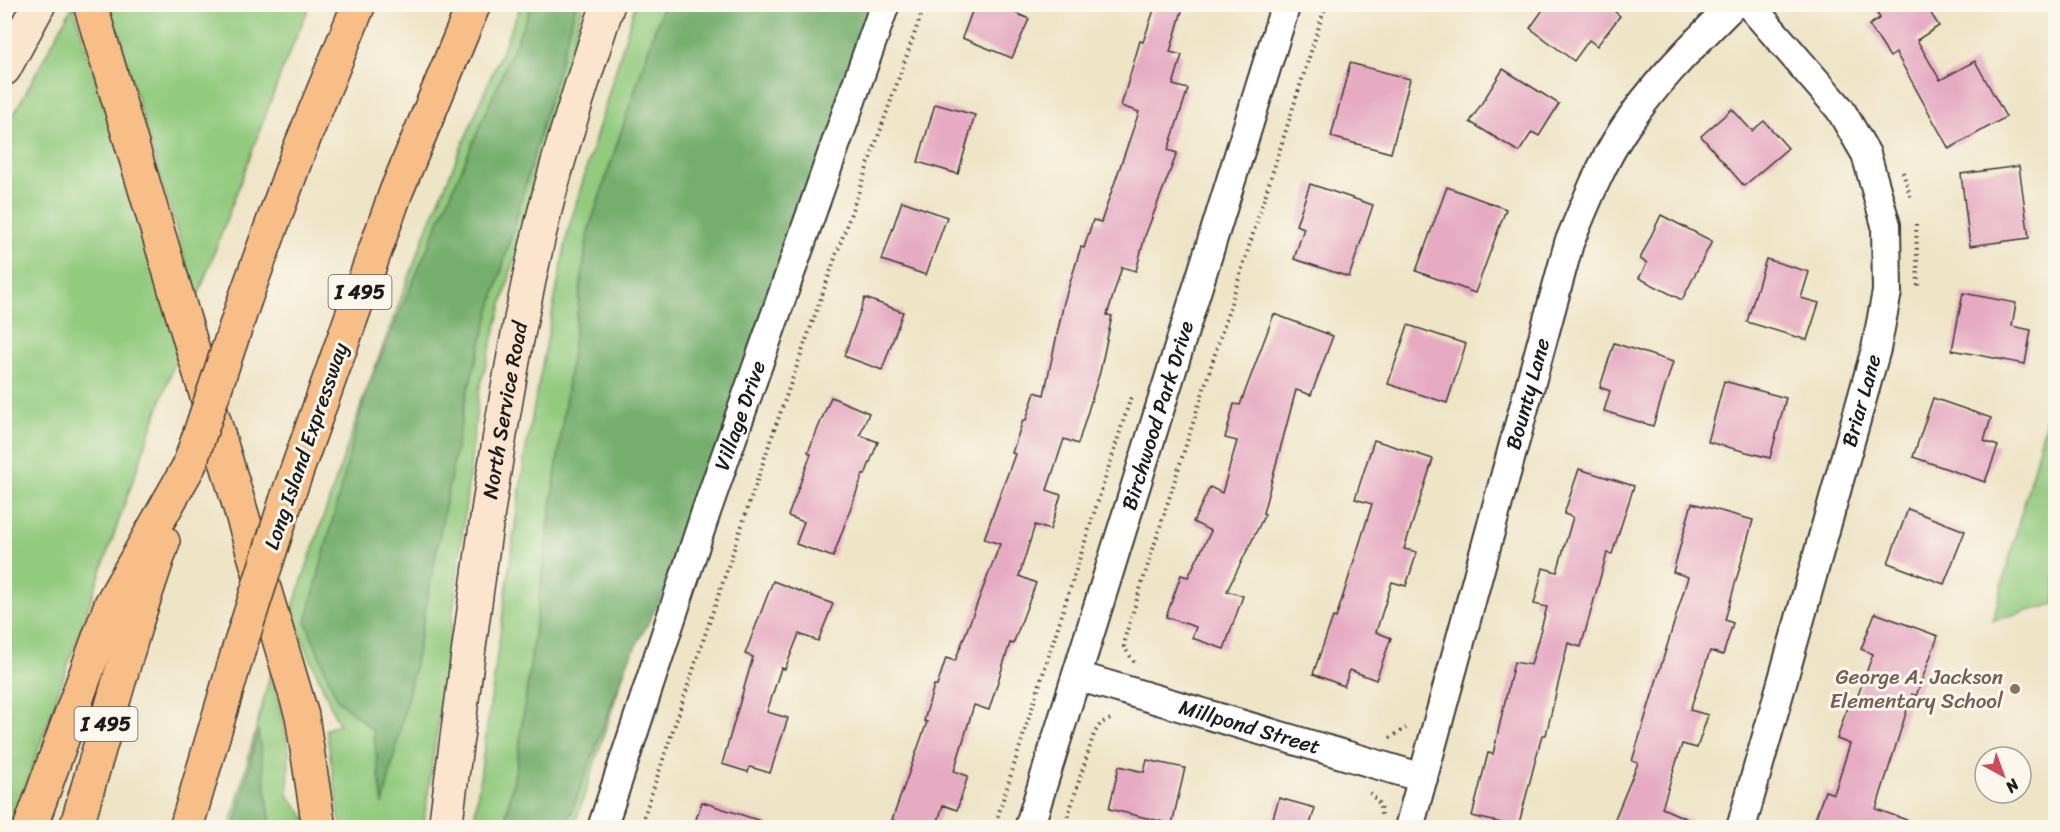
<svg xmlns="http://www.w3.org/2000/svg" width="2060" height="832" font-family="Sriracha,sans-serif">
  <style>
    .green { fill: #92ca7e; stroke: #57734d; stroke-width: 1.5 }
    .forest { fill: #75ae6d; stroke: #486544; stroke-width: 1.5 }
    .building { fill: #e6abc2 }
    .lines { fill: none; stroke-linecap: round; stroke-linejoin: round }
    .minor-casing { stroke: #3c3a36; stroke-width: 32 }
    .secondary-casing { stroke: #3c3a36; stroke-width: 36 }
    .motorway-casing { stroke: #3c3a36; stroke-width: 36 }
    .path { stroke: #3c3a36; stroke-width: 4; stroke-dasharray: 1.5 4.5; stroke-linecap: butt }
    .minor { stroke: #fff; stroke-width: 28 }
    .secondary { stroke: #fce5cf; stroke-width: 33 }
    .motorway { stroke: #f7be87; stroke-width: 33 }
    .motorway-bridge-casing { stroke: #3c3a36; stroke-width: 36; stroke-linecap: butt }
    .motorway-bridge { stroke: #f7be87; stroke-width: 33 }
    .education-dot { fill: #8d6e63; stroke: #fbf7ec; stroke-width: 2 }
    .labels { text-anchor: middle; stroke-width: 6; stroke-linejoin: round; paint-order: stroke }
    .shield { fill: #fbf7ec; stroke: #5f5e5a; stroke-width: 1.5 }
    .shield-label { font-size: 20px; font-weight: bold; fill: #1c1c1c }
    .street-label { font-size: 21px; fill: #1c1c1c; stroke: #fbf7ec }
    .education-label { font-size: 21px; fill: #785e54; stroke: #fbf7ec; text-anchor: end }
  </style>
  <rect width="100%" height="100%" fill="#fbf7ec"/>
  <filter id="ink" filterUnits="userSpaceOnUse"><feTurbulence type="fractalNoise" baseFrequency=".0167" numOctaves="2"/><feDisplacementMap in="SourceGraphic" scale="12" xChannelSelector="R" yChannelSelector="G"/><feConvolveMatrix kernelMatrix="1 2 1 2 8 2 1 2 1" color-interpolation-filters="sRGB"/></filter>
  <filter id="wash" filterUnits="userSpaceOnUse"><feTurbulence type="fractalNoise" baseFrequency=".008" numOctaves="4" result="noise"/><feDisplacementMap in="SourceGraphic" scale="24" xChannelSelector="R" yChannelSelector="G"/><feGaussianBlur stdDeviation="1.35" result="paint"/><feColorMatrix in="noise" values="0 0 0 0 0 0 0 0 0 0 0 0 0 0 0 0 0 1.4 0 .05"/><feComposite in="paint" operator="in"/></filter>
  <g filter="url(#wash)">
    <rect width="100%" height="100%" fill="#eee4c6"/>
    <g class="green">
      <path d="M73,5L180,347L11,827L5,828V131Z"/>
      <path d="M109,5H310L283,68L197,299Z"/>
      <path d="M521,5H583L479,390L449,648L423,827H341L326,729L339,725L291,613L366,391L427,229Z"/>
      <path d="M635,5H663L588,232L517,763L504,827L473,828L526,448L568,231Z"/>
      <path d="M2055,385V604L1993,620L2054,390Z"/>
      <path d="M627,663L574,827H566Z"/>
      <path d="M271,671L289,750L288,795L308,821V827L230,828Z"/>
    </g>
    <g class="forest">
      <path d="M532,5H576L466,397L415,664L383,805L373,731L337,699L306,622L366,391Z"/>
      <path d="M663,5H885L706,512L627,663L566,827L504,828L517,763L588,232Z"/>
      <path d="M258,729L271,827H235Z"/>
    </g>
    <g id="blocks">
      <g class="building">
        <path d="M975,4H994L1029,19L1012,58L962,38Z"/>
        <path d="M1156,4H1184L1170,52L1182,55L1173,85L1188,89L1168,150L1177,153L1145,236L1136,271L1122,267L1107,315L1112,316L1100,372L1078,444L1064,439L1047,490L1061,495L1050,530L1035,525L1019,576L1036,583L1013,644L1010,643L989,710L974,705L954,771L968,776L957,810L943,805L936,828H916L892,820L927,722L924,721L934,685L937,686L946,658L955,661L1000,544L984,539L1015,454L1012,453L1023,420H1026L1035,392L1044,395L1064,302L1081,247L1084,248L1093,220L1101,222L1139,112L1121,106L1140,41L1143,42Z"/>
        <path d="M1547,4H1606L1620,16L1597,46L1589,40L1574,61L1530,28Z"/>
        <path d="M1871,4H1925L1939,26L1917,40L1940,80L1975,61L2006,117L1949,149L1896,53L1890,57L1869,25L1880,18Z"/>
        <path d="M1350,63L1410,79L1391,153L1331,137Z"/>
        <path d="M1503,69L1559,104L1539,136L1532,132L1519,152L1470,122Z"/>
        <path d="M935,104L975,115L958,174L918,162Z"/>
        <path d="M1732,109L1752,131L1764,121L1788,148L1744,186L1701,136Z"/>
        <path d="M2019,166L2029,238L1970,246L1961,174Z"/>
        <path d="M1310,184L1373,205L1349,277L1294,259L1304,228L1296,225Z"/>
        <path d="M1447,187L1506,209L1475,293L1416,271Z"/>
        <path d="M902,201L947,217L926,275L882,260Z"/>
        <path d="M1661,215L1712,241L1682,300L1639,278L1647,263L1640,259Z"/>
        <path d="M1766,259L1809,272L1801,298L1819,303L1807,340L1747,322Z"/>
        <path d="M1963,293L2016,303L2012,326L2031,330L2025,364L1952,350Z"/>
        <path d="M865,298L903,312L882,370L844,356Z"/>
        <path d="M1274,314L1333,336L1311,395L1296,390L1263,513L1265,514L1227,591L1243,596L1224,649L1192,638L1196,627L1166,617L1181,575L1188,577L1211,531L1193,522L1210,487L1222,493L1237,441L1225,438L1234,404L1240,405Z"/>
        <path d="M1408,325L1466,344L1447,403L1388,384Z"/>
        <path d="M1614,343L1673,362L1653,426L1604,411L1610,391L1600,387Z"/>
        <path d="M1724,381L1786,398L1770,458L1708,442Z"/>
        <path d="M831,397L869,413L860,435L878,442L865,475L863,474L833,557L796,544L804,522L788,516L811,454L808,452Z"/>
        <path d="M1933,398L1991,418L1984,441L1998,446L1985,482L1913,457Z"/>
        <path d="M1374,440L1433,459L1404,549L1417,552L1406,586L1392,582L1376,632L1391,638L1376,680L1350,670L1344,686L1313,674L1333,617L1336,618L1372,504L1355,499Z"/>
        <path d="M1579,469L1634,486L1612,554L1607,553L1581,647L1568,643L1546,735H1542L1518,827L1472,816L1488,753L1493,754L1514,662L1531,665L1547,607L1534,604L1543,568L1557,572L1573,517L1564,514Z"/>
        <path d="M1692,503L1753,520L1725,620L1733,623L1723,655L1710,651L1690,710L1708,715L1697,748L1682,744L1662,808L1708,828H1611L1638,763L1632,761L1688,577L1673,572Z"/>
        <path d="M1908,509L1965,531L1944,584L1888,563Z"/>
        <path d="M773,581L833,604L818,641L799,634L785,669L781,668L767,712L788,718L770,773L750,767L748,772L722,764L753,657L745,654Z"/>
        <path d="M1875,613L1938,636L1916,696L1912,694L1876,809L1918,824V828H1812L1825,791L1834,794L1850,744L1837,739L1848,704L1854,706L1873,654L1861,649Z"/>
        <path d="M1147,760L1185,768L1172,824L1109,809L1119,766L1144,772Z"/>
        <path d="M1279,798L1315,808L1309,828H1270Z"/>
        <path d="M702,802L767,823V828H693Z"/>
      </g>
    </g>
  </g>
  <g filter="url(#ink)">
    <use href="#blocks" fill-opacity="0" stroke="#3c3a36" stroke-width="1.5"/>
    <g class="lines">
      <g class="minor-casing">
        <g id="minor">
          <path id="s1" d="M1077,676L1423,778"/>
          <path id="s2" d="M602,828L706,512L885,4"/>
          <path id="s3" d="M1029,828L1286,4"/>
          <path id="s4" d="M1409,828L1569,243C1585,205 1600,166 1622,132C1653,84 1694,44 1734,4"/>
          <path id="s5" d="M1741,828L1876,349L1887,292L1886,225L1866,154L1840,109L1749,4"/>
        </g>
      </g>
      <g class="secondary-casing">
        <g id="secondary">
          <path d="M4,69L39,4"/>
          <path id="s6" d="M445,828C472,629 494,430 539,235C557,157 583,81 608,4"/>
        </g>
      </g>
      <g class="motorway-casing">
        <g id="motorway">
          <path d="M90,4L302,716L319,828"/>
          <path d="M245,299L298,153L359,4"/>
          <path d="M286,501L396,192L474,4"/>
          <path d="M30,828L111,604L189,466"/>
          <path d="M76,828L137,620L163,542"/>
          <path d="M186,828L238,652"/>
        </g>
      </g>
      <g class="path">
        <path d="M1903,172L1911,199"/>
        <path d="M1916,224L1918,289"/>
        <path d="M1134,662L1124,647L1126,634L1326,4"/>
        <path d="M1390,738L1406,728"/>
        <path d="M1370,793L1380,804L1381,815"/>
        <path d="M640,828L769,445L925,4"/>
        <path d="M994,828L1131,397"/>
        <path d="M1064,828L1094,734L1101,723L1113,718"/>
      </g>
      <use href="#minor" class="minor"/>
      <use href="#secondary" class="secondary"/>
      <use href="#motorway" class="motorway"/>
      <g class="motorway-bridge-casing">
        <g id="motorway-bridge">
          <path d="M189,466L245,299"/>
          <path d="M238,652L286,501"/>
        </g>
      </g>
      <use href="#motorway-bridge" class="motorway-bridge"/>
    </g>
  </g>
  <circle class="education-dot" cx="2015" cy="689" r="6"/>
  <g class="labels">
    <g class="shield">
      <rect x="328.5" y="275" width="63" height="34" rx="4.5"/>
      <rect x="74.5" y="707" width="63" height="34" rx="4.5"/>
    </g>
    <g class="shield-label">
      <text x="360" y="299">I 495</text>
      <text x="106" y="731">I 495</text>
    </g>
    <g class="street-label">
      <text dy="7" stroke="none"><textPath href="#s4" startOffset="450">Bounty Lane</textPath></text>
      <text dy="7" stroke="none"><textPath href="#s5" startOffset="444">Briar Lane</textPath></text>
      <text dy="7" stroke="none"><textPath href="#s6" startOffset="422">North Service Road</textPath></text>
      <text dy="7" stroke="none"><textPath href="#s2" startOffset="435">Village Drive</textPath></text>
      <text dy="7" stroke="none"><textPath href="#s3" startOffset="432">Birchwood Park Drive</textPath></text>
      <text transform="translate(306 446) rotate(-71)" y="7">Long Island Expressway</text>
      <text dy="7" stroke="none"><textPath href="#s1" startOffset="180">Millpond Street</textPath></text>
    </g>
    <g class="education-label">
      <text x="2003" y="684">George A. Jackson<tspan x="2003" dy="24">Elementary School</tspan></text>
    </g>
  </g>
  <rect width="2060" height="832" fill="none" stroke="#fbf7ec" stroke-width="24"/>
  <g transform="translate(2003 775) rotate(139)"><circle r="28" fill="#fbf7ec" stroke="#a29f99" stroke-width="1.5"/>
  <path d="M0-4.5L10 22L0 15L-10 22Z" fill="#d1495b"/>
  <text y="-9" font-size="16" font-weight="bold" text-anchor="middle" fill="#1c1c1c">N</text>
  </g>
</svg>
